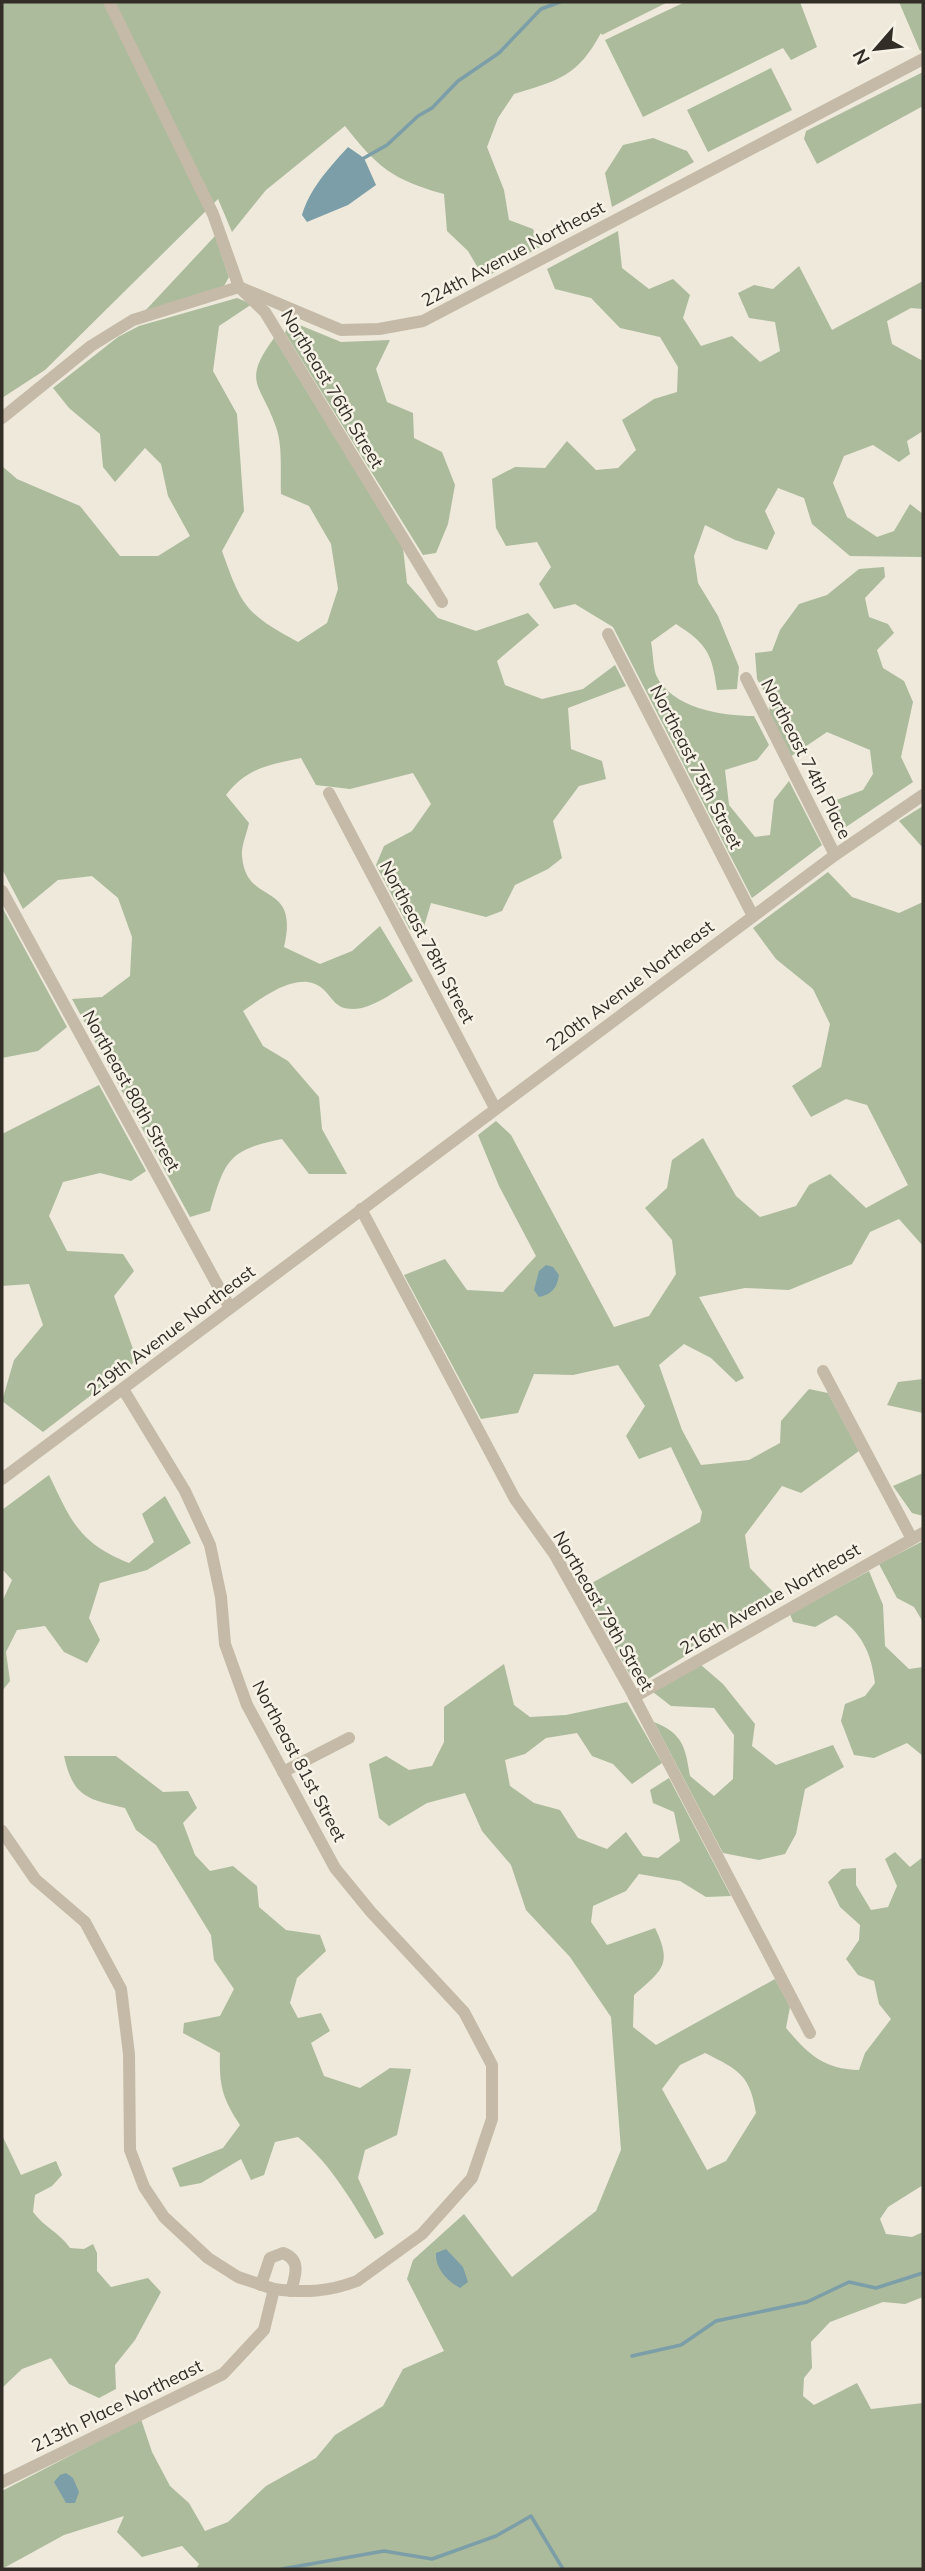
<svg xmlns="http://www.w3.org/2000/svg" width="925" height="2571" font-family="Mulish,sans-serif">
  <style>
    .green { fill: #abbb9c; fill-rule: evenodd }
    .water { fill: #7c9ea8 }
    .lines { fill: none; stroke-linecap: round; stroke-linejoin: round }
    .stream { stroke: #7c9ea8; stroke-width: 3.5 }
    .street { stroke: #c5baa7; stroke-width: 12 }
    .labels { text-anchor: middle; stroke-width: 5; stroke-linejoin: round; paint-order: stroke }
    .street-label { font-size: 18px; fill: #322d27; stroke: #f7f2e6 }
  </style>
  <rect width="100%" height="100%" fill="#eee9da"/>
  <g class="green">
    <path d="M2,2H666V3L602,35L601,33C577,77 559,80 514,94L498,118L487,147L504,190L509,220L533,229L540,247L484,278L468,251L447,231L444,194C393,180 377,167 345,126L266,190L232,232L218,199L45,370L2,398Z"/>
    <path d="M685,2H800L817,47L791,60L783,48L643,117L605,40Z"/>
    <path d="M899,2H923V49L920,51Z"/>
    <path d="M771,68L792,110L708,152L687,110Z"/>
    <path d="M923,72V106L817,164L804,139L806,131Z"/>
    <path d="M653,138L687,151L694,162L612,207L605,173L623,145Z"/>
    <path d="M618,231L622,268L649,289L673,279L690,295L683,318L701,346L732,336L760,362L780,351L775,322L749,318L738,293L754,285L773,289L799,266L832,330L923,281V309L911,308L887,321L892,344L923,361V431L907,441L910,454L899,462L873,445L844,456L833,483L847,517L877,537L894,531L910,504L923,514V557L850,556L812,524L804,498L778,488L765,511L775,533L767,550L735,540L705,525L694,556L698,583L718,616L739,667L737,689L717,690C712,653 707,644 676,624L651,642C653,652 653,666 656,675C671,708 722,716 754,716L769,745L757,760L725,770L729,805L755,837L770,835L774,800L789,781L822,845L752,898L613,627L575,604L554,609L539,584L551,567L537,542L506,546L496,528L492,479L515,467L545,468L567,441L596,470L618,468L636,450L622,420L654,399L677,392L678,367L660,337L620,328L591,298L555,289L547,269Z"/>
    <path d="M215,236L229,277L224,286L144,312Z"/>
    <path d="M237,298L252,304L219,326L213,371L237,414L244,511L222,551C242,607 245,613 298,642L327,623L338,589L331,544L309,506L281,494C280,474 283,446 276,427C261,383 241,383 274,338L403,548L407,583L438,618L476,631L528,613L539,625L497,661L505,685L542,699L583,689L615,665L626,686L568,708L571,749L602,761L606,779L579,786L553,821L562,858L548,869L515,885L502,911L486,917L431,903L423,930H410L376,865L384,846L412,831L431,804L413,773L350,789L316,785L301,758C268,765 247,768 226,795L249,823C247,833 241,846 242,856C246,908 300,879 284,947L320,964L352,951L380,926L413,981C396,990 373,1009 353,1009C335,1009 333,998 323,989C300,968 262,998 243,1011L263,1046L288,1061L319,1097L322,1129L347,1174H309L282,1139C228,1150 225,1160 210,1211L190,1217L72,999L102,997L130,976L132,937L118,898L92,876L58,880L23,909L2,869V466L17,479L80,506L120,556H158L190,536L168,496L161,464L145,448L115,482L103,467L100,434L69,408L53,388L118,337L139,326Z"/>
    <path d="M290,321L341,342L390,340L376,369L387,402L413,413L414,438L442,452L455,485L448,524L436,553L423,555L285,333Z"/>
    <path d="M884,567L885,577L865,598L869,617L888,624L894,633L877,650L883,668L904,681L913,702L901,757L913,782L840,831L827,817L831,802L863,790L873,774L870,750L827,732L790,757L769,715L770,701L757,679L755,653L772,651L780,630L799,604L827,595L859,569Z"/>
    <path d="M923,806V848L899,821Z"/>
    <path d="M828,872L852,897L899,913L923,902V1246L899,1219L870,1232L852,1264L789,1290L745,1288L699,1297L744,1378L736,1382L711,1358L684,1344L659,1365L682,1430L701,1465L749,1460L780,1443L781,1421L809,1389L828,1393L859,1451L801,1493L782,1486L745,1535L750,1568L779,1598L645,1681L631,1677L583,1588L700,1522L702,1512L671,1447L639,1459L626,1436L645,1406L618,1365L573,1375L534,1374L518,1413L481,1419L404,1275L445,1259L467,1290L503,1292L536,1256L499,1186L478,1135L496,1121L511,1135L614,1327L649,1316L676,1274L672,1240L645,1208L667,1188L672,1160L703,1138L736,1196L760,1217L796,1206L809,1185L830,1174L866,1208L908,1185L867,1105L846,1099L811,1117L792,1086L821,1067L830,1024L813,989L776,959L753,928Z"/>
    <path d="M2,907L67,1027L38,1051L2,1058Z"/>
    <path d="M99,1085L146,1171L131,1181L100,1173L63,1182L49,1216L67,1251L123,1254L134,1271L114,1296L137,1360L43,1432L2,1401L14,1360L43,1325L29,1284L2,1286V1134Z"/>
    <path d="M923,1379V1413L887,1405L898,1382Z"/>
    <path d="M923,1473V1516L912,1513L893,1486Z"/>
    <path d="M49,1475C71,1521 79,1543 129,1563L154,1542L142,1514L165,1496L191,1543L147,1570L100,1583L89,1618L100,1640L87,1663L64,1652L45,1626L17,1630L6,1652L10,1681L2,1691V1602L12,1580L2,1569V1510Z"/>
    <path d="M923,1541V1622L914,1607L897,1598L879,1564Z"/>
    <path d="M869,1571L883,1605L885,1646L909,1669L923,1667V1756L907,1743L874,1758L854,1755L841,1721L845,1704L865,1696L875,1683C871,1652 862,1633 836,1615L815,1627L793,1622L790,1614Z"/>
    <path d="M504,1664L514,1705L530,1717L566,1715L627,1702L662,1763L632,1784L613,1764L592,1756L577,1733L546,1738L525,1754L505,1760L510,1786L534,1803L560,1810L578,1838L607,1849L626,1832L643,1856L658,1858L680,1841L674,1812L653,1803L650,1790L669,1778L731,1896L706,1897L680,1881L639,1874L626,1891L593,1906L591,1922L607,1945L655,1928C673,1965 662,1970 634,1995L633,2027L656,2045L775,1979L790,2007L786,2028C808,2054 823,2069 859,2070L865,2053L891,2019L879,2004L874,1981L858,1975L846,1959L859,1940L860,1925L840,1907L828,1882L842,1869L856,1868V1885L871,1910L888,1907L897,1886L885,1859L895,1852L910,1867L923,1857V2185L888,2207L880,2219L886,2234L912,2237L923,2232V2297L905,2304L883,2302L830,2322L811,2342L812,2368L804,2378L803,2396L814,2405L857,2383L871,2409L923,2403V2569H196L199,2564L182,2546L142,2557L117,2532L124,2516L64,2535L2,2569V2491L141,2419L152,2452L170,2486L189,2503L205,2531L228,2522L266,2486L316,2458L335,2435L383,2406L403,2369L444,2351L407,2279L413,2260L464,2214L512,2277L596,2211L621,2150L611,2017L570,1957L526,1910L511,1865L482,1831L465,1793L427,1803L389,1826L379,1818L369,1764L386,1756L409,1770L432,1766L444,1742V1707ZM705,2053C739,2070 750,2075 756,2113L726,2161L707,2170L662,2089L680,2065Z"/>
    <path d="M701,1665L723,1684L755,1724L752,1746L776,1765L833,1745L844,1767L805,1789L796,1834L785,1854L759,1860L723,1853L654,1722C683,1734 685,1746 690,1776L714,1796L733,1779L734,1735L714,1708L671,1706L653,1692Z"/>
    <path d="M64,1756H116L163,1792L188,1791L197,1808L183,1823L195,1855L210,1871L233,1866L257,1886L259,1907L286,1930L320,1935L326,1951L297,1978L290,2003L298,2018L321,2013L330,2031L311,2043L324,2076L360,2088L390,2068L411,2069L397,2135L365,2150L358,2178L384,2234L375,2239C352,2202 332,2165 298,2137L275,2142L264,2175L251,2180L241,2159L201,2183L180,2187L172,2168L223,2148L240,2125C222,2098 219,2085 220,2053L183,2033L184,2023L220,2016L234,1989L214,1960L211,1935L156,1845L136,1830L125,1808C87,1799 73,1797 64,1756Z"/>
    <path d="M2,2135L21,2175L56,2161L62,2175L52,2186L35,2195L33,2212C45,2228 59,2232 70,2248L84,2249L93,2244L97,2253V2271L111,2287L148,2278L161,2292L135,2340L115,2365L116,2389L99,2398L69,2384L51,2358L22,2369L2,2388Z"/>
  </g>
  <g class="water">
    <path d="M348,147L364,158L376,185L348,205L307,222L302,215C310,188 329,168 348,147Z"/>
    <path d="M546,1265L553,1267L559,1275C557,1288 552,1294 539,1297L534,1290L539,1271Z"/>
    <path d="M446,2249L463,2267L468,2282L460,2288C447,2281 435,2268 436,2253Z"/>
    <path d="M66,2473L73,2478L79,2492L75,2503H66L54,2482L60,2475Z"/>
  </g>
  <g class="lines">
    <g class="stream">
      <path d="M364,158L387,145L418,116L432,108L458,81L499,53L541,9L560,2"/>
      <path d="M632,2356L681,2345L716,2321L807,2302L849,2282L876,2288L923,2273"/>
      <path d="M282,2569L384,2551L432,2559L496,2536L531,2516L563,2569"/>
    </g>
    <g class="street">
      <path d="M109,2L213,214L239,287L265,312L442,602"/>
      <path d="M2,418L91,346L133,320L239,287L341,330L379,329L423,321L923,59"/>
      <path d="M608,634L753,916"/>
      <path d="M746,678L835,855"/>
      <path d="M329,793L495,1108"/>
      <path d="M2,891L230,1308"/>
      <path d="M361,1209L515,1499L555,1555L630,1689L810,2033"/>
      <path d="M823,1371L912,1539"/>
      <path d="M2,1479L835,855L923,795"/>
      <path d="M634,1697L923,1533"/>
      <path d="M283,1772L349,1738"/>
      <path d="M2,1831L35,1879L85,1922L121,1989L129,2054L130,2150L144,2187L164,2217L208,2258L238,2277L274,2289"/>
      <path d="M261,2285L270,2258L283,2253C302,2260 295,2276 291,2291"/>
      <path d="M2,2482L223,2374L264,2330L274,2289C305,2293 328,2292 357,2281L422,2234L472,2178L492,2119V2065L464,2012L371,1912L335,1868L247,1705L225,1644L221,1597L210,1545L185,1491L123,1389"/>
    </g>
  </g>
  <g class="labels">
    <g class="street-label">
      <text transform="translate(513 254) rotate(-28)" y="6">224th Avenue Northeast</text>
      <text transform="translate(332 389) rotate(59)" y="6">Northeast 76th Street</text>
      <text transform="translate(806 759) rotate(63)" y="6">Northeast 74th Place</text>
      <text transform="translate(696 767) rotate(63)" y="6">Northeast 75th Street</text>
      <text transform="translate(427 942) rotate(62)" y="6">Northeast 78th Street</text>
      <text transform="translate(630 986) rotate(-37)" y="6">220th Avenue Northeast</text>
      <text transform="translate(131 1091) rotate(61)" y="6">Northeast 80th Street</text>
      <text transform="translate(171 1331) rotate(-37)" y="6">219th Avenue Northeast</text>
      <text transform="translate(770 1599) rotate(-30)" y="6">216th Avenue Northeast</text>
      <text transform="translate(603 1611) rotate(60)" y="6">Northeast 79th Street</text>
      <text transform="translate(299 1761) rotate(62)" y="6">Northeast 81st Street</text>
      <text transform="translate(117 2406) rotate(-26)" y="6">213th Place Northeast</text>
    </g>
  </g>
  <rect width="925" height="2571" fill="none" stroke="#322d27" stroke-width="7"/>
  <g transform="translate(876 49) rotate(242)" stroke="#f7f2e6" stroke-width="5" paint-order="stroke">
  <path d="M0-5L12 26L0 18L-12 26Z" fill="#322d27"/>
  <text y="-10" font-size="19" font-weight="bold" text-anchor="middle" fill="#322d27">N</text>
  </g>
</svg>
